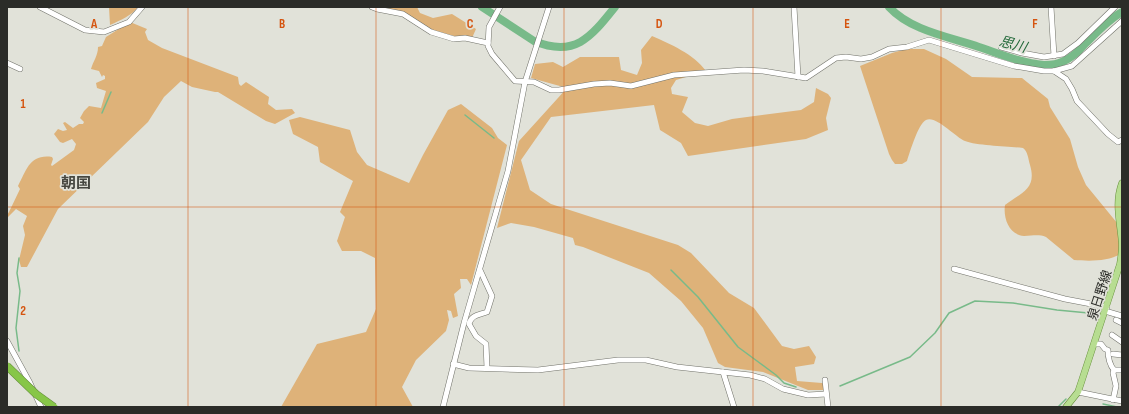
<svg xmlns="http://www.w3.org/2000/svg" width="1129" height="414" font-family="'Sofia Sans Condensed','Noto Sans JP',sans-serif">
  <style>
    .green { fill: #deb279 }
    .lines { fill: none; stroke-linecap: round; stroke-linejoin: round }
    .stream { stroke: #78ba89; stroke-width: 1.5 }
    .river { stroke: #78ba89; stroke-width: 8 }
    .minor-casing { stroke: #71726a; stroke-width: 6 }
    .major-casing { stroke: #67903d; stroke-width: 7 }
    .minor { stroke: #fff; stroke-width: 5 }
    .major { stroke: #b7dd91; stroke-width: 6 }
    .highway-bridge-casing { stroke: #67903d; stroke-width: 8; stroke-linecap: butt }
    .highway-bridge { stroke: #87c648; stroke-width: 7 }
    .grid { fill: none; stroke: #d5540f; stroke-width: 1; stroke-opacity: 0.55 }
    .labels { text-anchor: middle; stroke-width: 3.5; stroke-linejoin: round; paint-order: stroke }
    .street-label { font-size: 13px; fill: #2b2c28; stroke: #e1e2d9 }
    .water-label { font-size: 14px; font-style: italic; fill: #216839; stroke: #e1e2d9 }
    .quarter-label { font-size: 15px; font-weight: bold; fill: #464740; stroke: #e1e2d9 }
    .grid-label { font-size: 13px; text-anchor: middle; font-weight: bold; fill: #d5540f; stroke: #e1e2d9; stroke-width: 3.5; stroke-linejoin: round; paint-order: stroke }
  </style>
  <rect width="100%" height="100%" fill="#e1e2d9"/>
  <g class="green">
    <path d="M109,7H138C131,16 121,20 110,25Z"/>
    <path d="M376,7H417L420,13L433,18L452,14L476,29L472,38L454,36L430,29L412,17Z"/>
    <path d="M130,22L147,29L145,32L148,40L162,48L238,77L239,84L241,86L246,82L269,97L268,104L276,110L292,109L295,113L275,124L266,121L218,92H215L192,87L181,81L164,97L148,122L58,209L27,267H21L19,260L25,235L23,226L27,216L16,209L7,218V215L9,212L20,189L18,186C27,169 30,154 52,157L53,159L51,165L52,166L74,150L76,144L72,139L63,143L60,142L54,134L58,129L63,131L67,130L63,123L65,122L73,128L79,124H83L84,122L80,118L84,111L89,106L101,108L106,91L97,88L96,83L105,79V76L103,75L102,77L99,71L91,69C93,61 98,56 98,47L102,46L106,37Z"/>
    <path d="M652,36C670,44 694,54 706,71L676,80L671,88L672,94L688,97L682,112L695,123L708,126L732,119L801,110L814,102L816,88L828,94L831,98L826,118L828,130L806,139L688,156L681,143L660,130L654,105L551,117L521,160L530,190L551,204L678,245L691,253L729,293L754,308L782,346L794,349L809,346L816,357L814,364L795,367L797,381L822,383L828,385V390H808L763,372L725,367L718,363L703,328L681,301L649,273L583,247L575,245L573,238L534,227L511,223L497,228L519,141L567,88L531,78L535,64L553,62L563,67L580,57H619L621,70L637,75L642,63L641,50Z"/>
    <path d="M906,49H924L946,59L972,77L1022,78L1048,99L1050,107L1070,139L1078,167L1086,185L1122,229V253C1109,262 1088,261 1074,260L1046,237C1038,234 1033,236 1024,236C1009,235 1003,218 1005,205C1022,192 1037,189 1030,165C1028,158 1028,152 1023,148C1008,146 978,146 965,141C955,137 936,115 926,120C918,124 910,152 907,161L902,164H895L892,160L889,154L860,66L892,53Z"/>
    <path d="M461,104L492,128L498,138L507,145L471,285L467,279H460L461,288L454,294L458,316L453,318L451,311L447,310L449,320L446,331L416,360L402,387L413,407H281L317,344L366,332L376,309L375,258L361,251H342L337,241L345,217L340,212L353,181L320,162L318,147L293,134L289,120L300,117L350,130L357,152L367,165L409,183L423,155L448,110Z"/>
  </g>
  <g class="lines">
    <g class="stream">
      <path d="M102,113L111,92"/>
      <path d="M465,115L494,138"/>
      <path d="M671,270L698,297L738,347L776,375L784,383L796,387"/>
      <path d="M19,351L16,328L20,291L17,273L19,258"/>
      <path d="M840,386L910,357L935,333L949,313L975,301L1013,303L1057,310L1099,314"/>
      <path d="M1103,404L1117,407"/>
      <path d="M1058,407L1066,399"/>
    </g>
    <g class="river">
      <path d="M482,7L534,41C575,58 591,37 615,7"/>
      <path d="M889,7C911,31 950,37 979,47C1000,54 1021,63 1044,65C1051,65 1058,64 1064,61C1073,57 1079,51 1085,44C1096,33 1108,20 1122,12"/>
    </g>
    <g class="minor-casing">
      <g id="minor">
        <path d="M40,7L85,30L104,32L129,22L142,7"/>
        <path d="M372,7L377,9L403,14L431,32L454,39L465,38L488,43"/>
        <path d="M500,7L489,27L488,46L492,54L515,81L534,82L551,90H559L594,84L610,83L631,86L674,75L744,70L763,71L806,78L836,58L846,57L861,59L872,57L889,49L907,47L929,40L1014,66L1044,71H1054L1072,66L1122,21"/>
        <path d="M794,7L798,77"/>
        <path d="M1051,7L1054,56"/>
        <path d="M1001,47L1022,53L1044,57L1063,54L1078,43L1115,7"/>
        <path d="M7,63L20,69"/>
        <path d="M1054,71L1066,79L1072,89L1077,101L1108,134L1118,142L1122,140"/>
        <path d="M954,269L1065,299L1107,307"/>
        <path d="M480,270L492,296L487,312C479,315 471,315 469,324L476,336L486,344L487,368"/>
        <path d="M1105,311L1122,316"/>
        <path d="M1116,320L1122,323"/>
        <path d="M1112,335L1122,342"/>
        <path d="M7,341L30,383L41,407"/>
        <path d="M1094,344H1101L1105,349L1108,350C1108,357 1109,364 1114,370"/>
        <path d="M1113,354L1122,355"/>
        <path d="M453,364L469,368L538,370L618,360H646L677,367L750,375L765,379L783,389L808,395L826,394"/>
        <path d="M723,372L734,407"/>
        <path d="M825,380L828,407"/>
        <path d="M1078,392L1122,401"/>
        <path d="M1113,400L1116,386L1113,373L1114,370H1122"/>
        <path d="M443,407L464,323L508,171L525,82L549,7"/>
      </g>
    </g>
    <g class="major-casing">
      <path id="major" d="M1066,407L1078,392L1082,380L1120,264C1121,258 1122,252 1122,245C1121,224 1114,204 1122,183"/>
    </g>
    <use href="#minor" class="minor"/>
    <use href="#major" class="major"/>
    <g class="highway-bridge-casing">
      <path id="highway-bridge" d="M7,366L36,394L54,407"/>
    </g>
    <use href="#highway-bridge" class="highway-bridge"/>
  </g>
  <path class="grid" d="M188,7V407M376,7V407M564,7V407M753,7V407M941,7V407M7,207H1122"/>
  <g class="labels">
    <g class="street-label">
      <text transform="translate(1099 295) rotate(-72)" y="5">泉日野線</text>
    </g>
    <g class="water-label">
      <text transform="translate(1013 44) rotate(15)" y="5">思川</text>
    </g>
    <g class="quarter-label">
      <text x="76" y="188">朝国</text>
    </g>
  </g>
  <g class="grid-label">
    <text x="94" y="28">A</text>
    <text x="282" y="28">B</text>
    <text x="470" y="28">C</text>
    <text x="659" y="28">D</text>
    <text x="847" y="28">E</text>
    <text x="1035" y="28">F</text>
    <text x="23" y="108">1</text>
    <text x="23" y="315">2</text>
  </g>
  <rect width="1129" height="414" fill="none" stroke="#2b2c28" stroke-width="16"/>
</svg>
